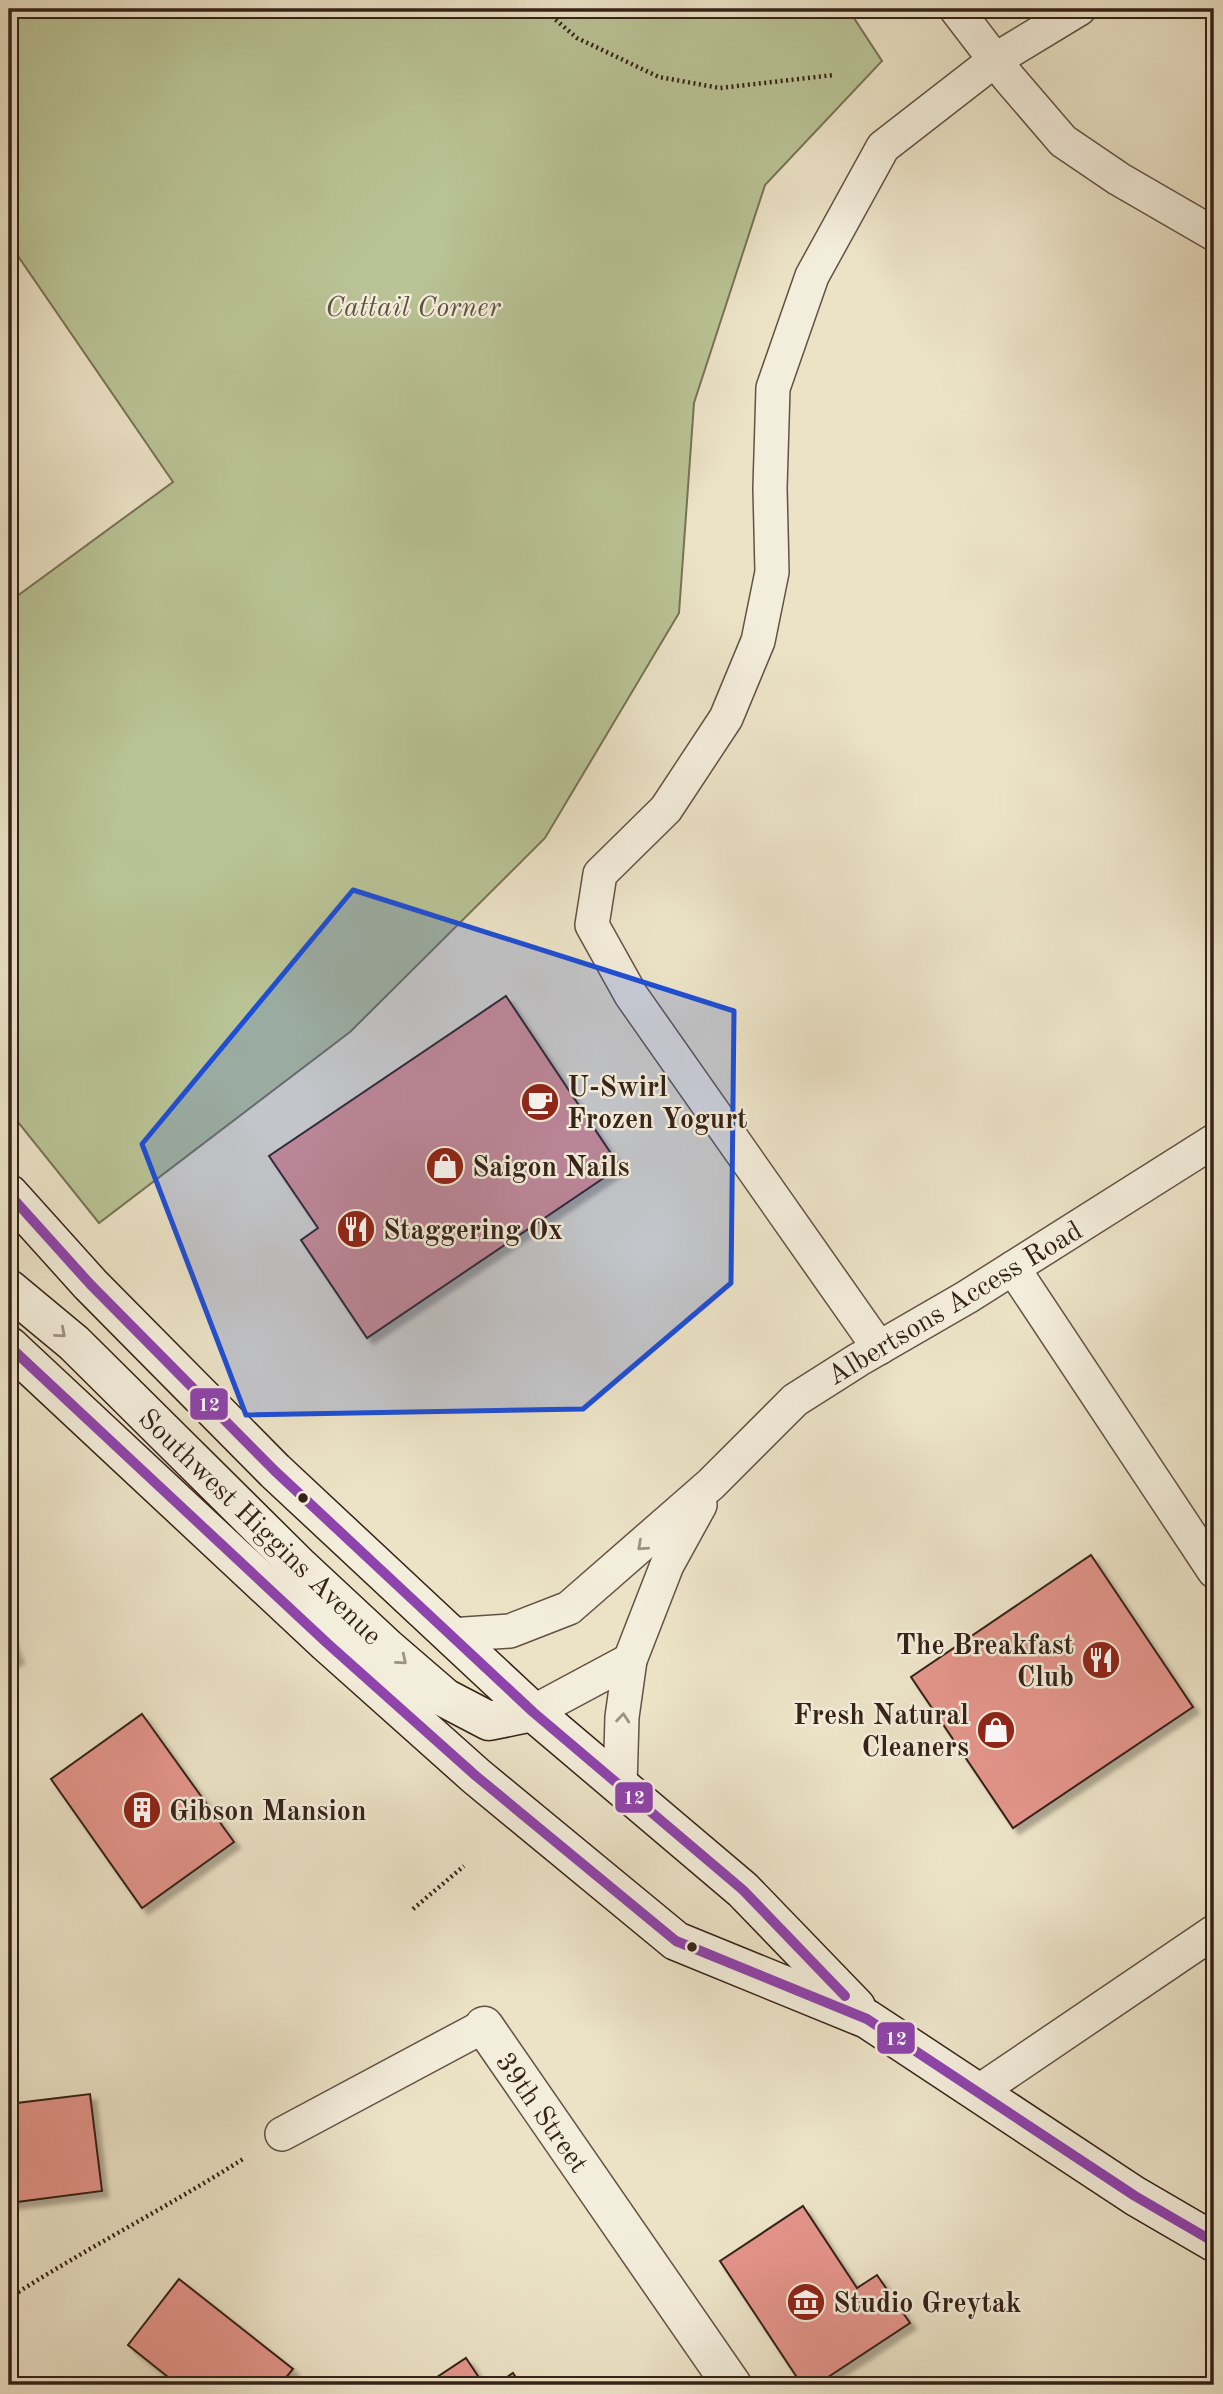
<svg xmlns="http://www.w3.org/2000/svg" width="1223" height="2394" font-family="'Old Standard TT',serif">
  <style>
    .green { fill: #b9c395; stroke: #777256; stroke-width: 2 }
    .building { fill: #e3948a; stroke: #352218; stroke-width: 2; filter: url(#shadow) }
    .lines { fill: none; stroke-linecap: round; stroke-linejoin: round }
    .lane-casing { stroke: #635244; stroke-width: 36 }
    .street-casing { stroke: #635244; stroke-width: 41 }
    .secondary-casing { stroke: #352218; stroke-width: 41 }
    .path { stroke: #352218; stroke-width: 4.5; stroke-dasharray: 2 3.5; stroke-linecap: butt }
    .lane { stroke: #f3eddb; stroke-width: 33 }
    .street { stroke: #f3eddb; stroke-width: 38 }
    .secondary { stroke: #f3eddb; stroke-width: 38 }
    .bus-1-casing { stroke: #f3eddb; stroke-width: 16 }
    .bus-1 { stroke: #8e44ad; stroke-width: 10 }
    .oneway { stroke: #9e9283 }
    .marked { fill: #1d4ed8; fill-opacity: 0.2; stroke: #1d4ed8; stroke-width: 5; stroke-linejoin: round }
    .bus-dot { fill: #352218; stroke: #f3eddb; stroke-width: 2.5 }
    .labels { text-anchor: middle; stroke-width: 5; stroke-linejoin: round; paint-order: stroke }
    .park-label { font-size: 28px; font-style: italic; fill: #5d523e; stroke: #f3eddb }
    .poi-label { font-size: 28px; font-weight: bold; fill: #352218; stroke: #f3eddb; text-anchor: start }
    .street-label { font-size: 28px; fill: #352218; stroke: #f3eddb }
    .line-badge { stroke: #f3eddb; stroke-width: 2.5 }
    .badge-label { font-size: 19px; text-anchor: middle; font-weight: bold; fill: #fff }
  </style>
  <defs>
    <filter id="shadow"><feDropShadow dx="6" dy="6" stdDeviation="2" flood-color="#0004"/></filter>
  </defs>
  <rect width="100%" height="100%" fill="#ece3c7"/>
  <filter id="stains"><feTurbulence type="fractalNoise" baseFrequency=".00286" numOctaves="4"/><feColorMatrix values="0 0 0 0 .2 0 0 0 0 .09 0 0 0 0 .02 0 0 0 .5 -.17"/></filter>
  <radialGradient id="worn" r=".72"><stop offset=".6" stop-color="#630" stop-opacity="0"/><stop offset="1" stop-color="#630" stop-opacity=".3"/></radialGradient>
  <path class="green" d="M9,9H848L882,61L765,185L694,403L679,613L545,838L350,1032L99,1223L9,1111V602L173,482L9,243Z"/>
  <g class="building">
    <path d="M506,996L620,1167L367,1338L301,1240L318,1228L269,1156Z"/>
    <path d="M1091,1555L1193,1707L1013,1828L911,1677Z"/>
    <path d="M9,1634L18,1658L9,1662Z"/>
    <path d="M142,1714L234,1842L142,1908L51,1779Z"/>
    <path d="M90,2094L102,2191L9,2203V2104Z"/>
    <path d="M803,2206L857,2288L877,2275L910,2323L816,2385H802L720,2261Z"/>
    <path d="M179,2279L293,2369L280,2385H178L128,2345Z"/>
    <path d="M466,2358L484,2385H425Z"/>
    <path d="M513,2373L521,2385H495Z"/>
  </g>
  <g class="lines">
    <g class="lane-casing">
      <g id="lane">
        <path d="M956,9L1008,77L1063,141L1119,179L1214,234"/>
        <path d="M1013,1268L1214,1571"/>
        <path d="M879,1348L631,995L592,925L600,874L666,809L726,718L758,641L772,572L770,488L773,388L812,276L883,147L995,60L1079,9"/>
        <path d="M450,1635L510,1631L569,1608L711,1484L795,1400L858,1360L967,1297L1214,1141"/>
        <path d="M533,1712L630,1660"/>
        <path d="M620,1786L622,1717L630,1660L667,1565L700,1505"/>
        <path d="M978,2092L1214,1932"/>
        <path d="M282,2134L484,2026"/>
      </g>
    </g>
    <g class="street-casing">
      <path id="street" d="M484,2026L732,2385"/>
    </g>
    <g class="secondary-casing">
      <g id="secondary">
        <path d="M9,1194L90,1284L275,1471L533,1712L743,1890L856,2007"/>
        <path d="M9,1289L74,1343L300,1567L387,1648L445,1698L489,1721L533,1712"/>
        <path d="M9,1346L327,1643L476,1776L676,1941L867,2019L1135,2196L1214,2242"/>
      </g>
    </g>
    <g class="path">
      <path d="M543,9L577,38L659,77L720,88L834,75"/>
      <path d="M413,1909L464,1866"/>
      <path d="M9,2298C85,2249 166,2208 243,2159"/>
    </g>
    <use href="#lane" class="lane"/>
    <use href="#street" class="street"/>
    <use href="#secondary" class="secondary"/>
    <g class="bus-1-casing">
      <g id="bus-1">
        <path d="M9,1194L90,1284L275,1471L533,1712L743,1890L845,1996"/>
        <path d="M9,1346L327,1643L476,1776L676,1941L867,2019L1135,2196L1214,2242"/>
      </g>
    </g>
    <use href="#bus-1" class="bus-1"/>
  </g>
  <defs><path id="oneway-chevron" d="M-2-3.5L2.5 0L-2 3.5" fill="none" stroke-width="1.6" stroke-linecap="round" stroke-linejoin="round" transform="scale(1.75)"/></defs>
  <g class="oneway">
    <use href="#oneway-chevron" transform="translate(61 1333) rotate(41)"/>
    <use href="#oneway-chevron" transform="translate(642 1546) rotate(138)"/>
    <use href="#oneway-chevron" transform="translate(402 1660) rotate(40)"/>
    <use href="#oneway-chevron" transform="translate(623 1718) rotate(-85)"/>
  </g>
  <path class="marked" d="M353,890L734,1011L731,1283L583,1409L246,1415L142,1144Z"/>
  <defs>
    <g id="cafe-disc" transform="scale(2.0125)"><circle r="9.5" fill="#8f2418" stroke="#f3eddb"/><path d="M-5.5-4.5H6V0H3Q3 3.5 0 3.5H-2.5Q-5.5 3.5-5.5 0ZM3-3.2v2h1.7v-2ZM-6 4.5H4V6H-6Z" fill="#fff"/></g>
    <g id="shop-disc" transform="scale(2.0125)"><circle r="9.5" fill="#8f2418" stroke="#f3eddb"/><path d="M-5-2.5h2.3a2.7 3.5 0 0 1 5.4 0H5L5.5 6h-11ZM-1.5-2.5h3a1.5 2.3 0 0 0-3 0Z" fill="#fff"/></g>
    <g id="restaurant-disc" transform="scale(2.0125)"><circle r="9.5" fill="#8f2418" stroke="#f3eddb"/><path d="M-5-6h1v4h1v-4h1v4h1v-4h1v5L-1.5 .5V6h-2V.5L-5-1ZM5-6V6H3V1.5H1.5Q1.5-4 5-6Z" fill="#fff"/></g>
    <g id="building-disc" transform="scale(2.0125)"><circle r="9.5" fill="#8f2418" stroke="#f3eddb"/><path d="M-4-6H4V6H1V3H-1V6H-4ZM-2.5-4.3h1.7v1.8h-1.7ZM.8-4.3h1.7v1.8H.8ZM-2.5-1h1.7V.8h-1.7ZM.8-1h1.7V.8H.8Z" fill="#fff"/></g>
    <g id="museum-disc" transform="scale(2.0125)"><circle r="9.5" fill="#8f2418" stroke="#f3eddb"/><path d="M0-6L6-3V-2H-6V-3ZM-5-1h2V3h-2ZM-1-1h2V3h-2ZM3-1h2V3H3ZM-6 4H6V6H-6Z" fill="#fff"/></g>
  </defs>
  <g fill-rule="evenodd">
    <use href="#cafe-disc" x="540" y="1102"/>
    <use href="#shop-disc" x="445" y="1166"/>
    <use href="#restaurant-disc" x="356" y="1229"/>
    <use href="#restaurant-disc" x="1101" y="1660"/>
    <use href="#shop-disc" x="996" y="1730"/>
    <use href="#building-disc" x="142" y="1810"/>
    <use href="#museum-disc" x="806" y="2302"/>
  </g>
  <g class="bus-dot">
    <circle cx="303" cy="1498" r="6"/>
    <circle cx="692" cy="1947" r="6"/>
  </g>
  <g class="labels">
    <g class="park-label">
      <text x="413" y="316">Cattail Corner</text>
    </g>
    <g class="poi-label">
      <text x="567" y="1096">U-Swirl<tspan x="567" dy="32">Frozen Yogurt</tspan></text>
      <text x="472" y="1176">Saigon Nails</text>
      <text x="383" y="1239">Staggering Ox</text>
      <text x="1074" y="1654" text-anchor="end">The Breakfast<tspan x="1074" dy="32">Club</tspan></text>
      <text x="969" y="1724" text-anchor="end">Fresh Natural<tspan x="969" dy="32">Cleaners</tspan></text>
      <text x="169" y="1820">Gibson Mansion</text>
      <text x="833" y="2312">Studio Greytak</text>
    </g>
    <g class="street-label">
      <text transform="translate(954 1302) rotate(-31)" y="10">Albertsons Access Road</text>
      <text transform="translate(261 1526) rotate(44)" y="10">Southwest Higgins Avenue</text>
      <text transform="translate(543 2112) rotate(55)" y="10">39th Street</text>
    </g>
  </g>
  <g class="line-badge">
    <rect x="189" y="1387" width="40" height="34" rx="7" fill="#8e44ad"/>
    <rect x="614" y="1781" width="40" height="33" rx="7" fill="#8e44ad"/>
    <rect x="876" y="2021" width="40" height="34" rx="7" fill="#8e44ad"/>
  </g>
  <g class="badge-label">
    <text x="209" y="1411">12</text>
    <text x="634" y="1804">12</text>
    <text x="896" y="2045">12</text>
  </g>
  <rect width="1223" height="2394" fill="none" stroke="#ece3c7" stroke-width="35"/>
  <rect x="10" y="10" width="1202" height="2373" fill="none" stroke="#352218" stroke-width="3.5"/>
  <rect x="18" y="18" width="1188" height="2359" fill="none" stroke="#352218" stroke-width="2"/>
  <rect width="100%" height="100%" filter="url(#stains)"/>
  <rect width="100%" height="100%" fill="url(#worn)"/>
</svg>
